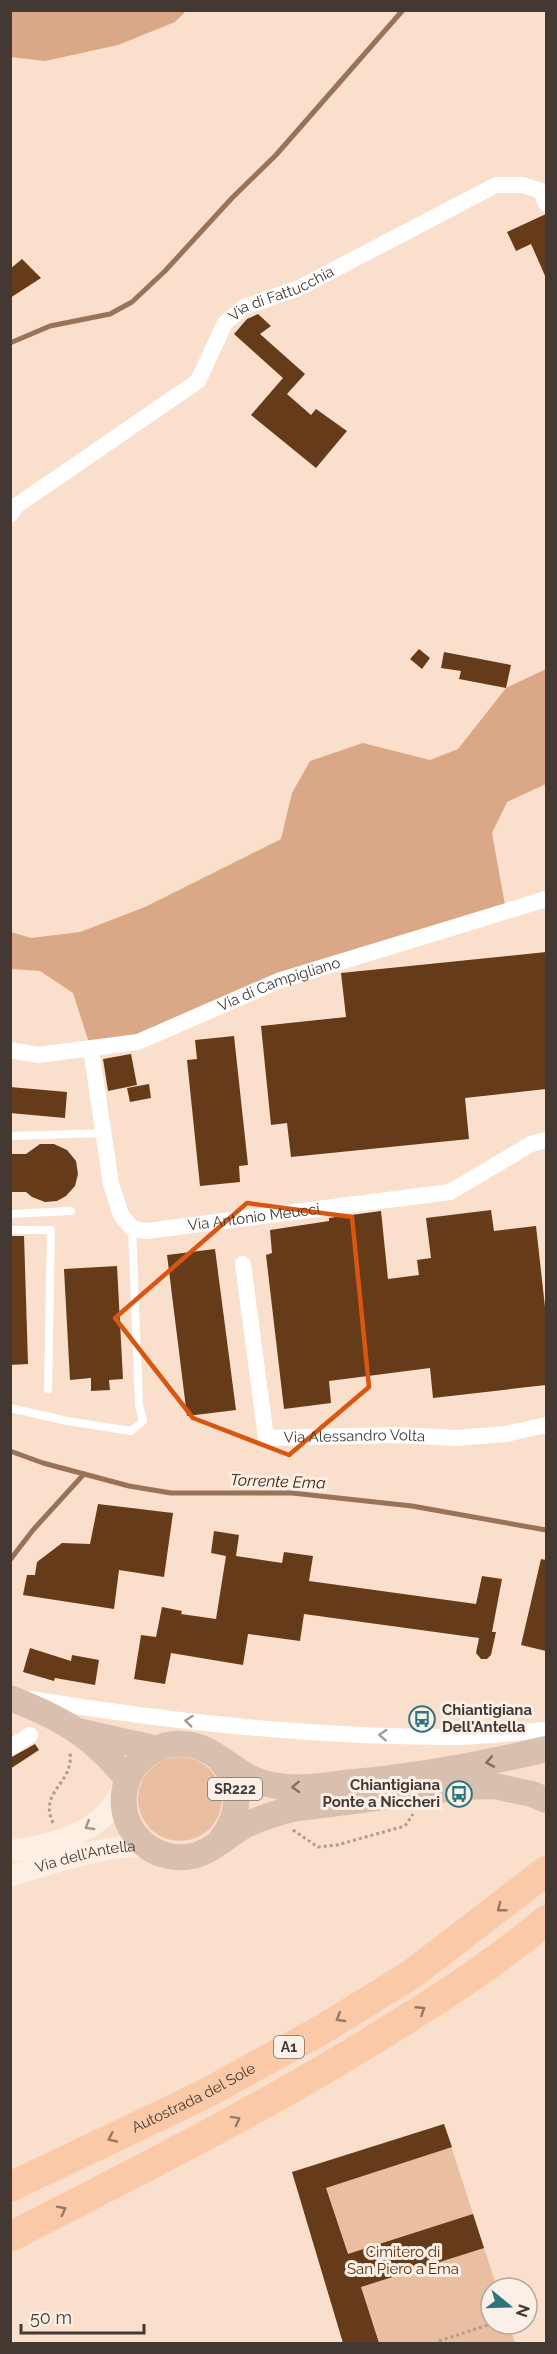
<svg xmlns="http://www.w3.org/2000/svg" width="557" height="2354" font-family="Raleway,sans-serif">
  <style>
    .green { fill: #eabea0 }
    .forest { fill: #daa886 }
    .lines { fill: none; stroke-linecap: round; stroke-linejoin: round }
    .stream { stroke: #98735a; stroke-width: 5 }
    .building { fill: #653b1a }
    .path { stroke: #b09c8e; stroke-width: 3; stroke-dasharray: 3 3; stroke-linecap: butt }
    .lane { stroke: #fff; stroke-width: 8 }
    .street { stroke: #fff; stroke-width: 16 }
    .secondary { stroke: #feefe5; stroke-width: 22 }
    .primary { stroke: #d9bfad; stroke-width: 26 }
    .highway { stroke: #fac9a7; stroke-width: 30 }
    .oneway { stroke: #a29c98 }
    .oneway2 { stroke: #806f63 }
    .oneway3 { stroke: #a1948c }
    .oneway4 { stroke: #967a67 }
    .marked { fill: none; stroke: #d85610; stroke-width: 4.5; stroke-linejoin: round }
    .labels { text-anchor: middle; stroke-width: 6; stroke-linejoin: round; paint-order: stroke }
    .shield { fill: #fbf0e8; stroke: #7b7069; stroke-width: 1.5 }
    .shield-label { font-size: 14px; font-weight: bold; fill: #443932 }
    .street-label { font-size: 15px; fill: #443932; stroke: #fbf0e8 }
    .poi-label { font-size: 15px; font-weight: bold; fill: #443932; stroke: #fbf0e8; text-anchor: start }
    .park-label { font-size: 15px; fill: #5d2f05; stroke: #fbf0e8 }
    .water-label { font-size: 16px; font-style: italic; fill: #422106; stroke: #fbf0e8 }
  </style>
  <rect width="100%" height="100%" fill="#fadfcc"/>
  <g class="green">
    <circle cx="180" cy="1799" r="42"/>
    <path d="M444,2124L497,2288H491V2324H509L515,2343H343L292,2172Z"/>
  </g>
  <g class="forest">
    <path d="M11,10H186V11L175,22L118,45L45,61L11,57Z"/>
    <path d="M546,669V784L507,802L492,833L506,911L278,981L138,1042L91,1049L73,993L40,971L11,969V932L31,938L80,932L145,907L281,839L292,793L310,761L363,743L430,760L458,749L506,688Z"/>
  </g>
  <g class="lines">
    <g class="stream">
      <path d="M10,343L50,326L110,314L132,302L165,271L232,198L276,155L403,10"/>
      <path d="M10,1451L43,1463L129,1486L171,1493H292L412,1506L546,1530"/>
      <path d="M10,1560L33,1530L84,1474"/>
    </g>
  </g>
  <g class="building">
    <path d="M546,214V278L531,244L516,251L507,232Z"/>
    <path d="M22,259L41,278L10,298V269Z"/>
    <path d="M258,314L271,326L260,334L305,374L287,394L311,415L316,409L347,431L316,468L251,415L283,378L234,334L247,319Z"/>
    <path d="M419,649L430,658L422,669L410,659Z"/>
    <path d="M444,652L511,665L506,688L459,679L461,671L441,668Z"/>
    <path d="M546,952V1089L465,1098L469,1139L291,1157L287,1123L271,1125L261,1026L346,1017L341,973Z"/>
    <path d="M234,1036L248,1165L239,1166L240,1182L200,1186L187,1060L197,1059L195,1040Z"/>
    <path d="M131,1054L137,1085L108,1091L103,1059Z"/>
    <path d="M149,1084L151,1098L130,1102L127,1088Z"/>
    <path d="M10,1087L67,1092L65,1118L10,1113Z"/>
    <path d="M40,1144H54L67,1150L76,1161L78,1174L75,1186L66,1196L57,1201L45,1202L32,1197L26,1192H10V1154H26Z"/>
    <path d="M491,1210L494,1231L536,1226L546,1316V1385L433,1398L430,1368L329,1381L331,1403L284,1409L266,1255L272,1253L270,1230L329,1221V1218L381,1211L388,1279L419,1275L417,1260L431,1258L426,1218Z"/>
    <path d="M10,1236H24L28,1364L10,1365Z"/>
    <path d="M215,1249L236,1410L187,1416L167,1255Z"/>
    <path d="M117,1266L123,1379L109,1380L110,1390L91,1391V1378L70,1380L64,1269Z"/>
    <path d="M98,1504L173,1513L164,1577L119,1570L114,1609L23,1595L27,1575H35L37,1562L62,1543L90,1544Z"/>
    <path d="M214,1531L239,1535L236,1556L282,1563L284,1552L313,1556L309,1581L476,1604L482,1576L502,1579L492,1632H496L491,1655L487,1659H481L476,1653L479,1638L304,1614L300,1641L248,1634L243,1665L171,1653L165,1684L134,1679L141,1635L156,1637L162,1607L182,1611L181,1614L216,1619L226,1556L211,1553Z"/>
    <path d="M541,1559L546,1560V1651L521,1645Z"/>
    <path d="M30,1648L71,1661L72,1655L99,1660L95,1685L55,1678L54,1681L23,1672Z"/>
    <path d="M35,1744L39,1750L10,1769V1758Z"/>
    <path d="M444,2124L452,2147L326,2188L348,2254L473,2214L484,2248L361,2287L379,2343H343L292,2172Z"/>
  </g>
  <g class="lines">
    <g class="path">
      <path d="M53,1823C38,1791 74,1784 70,1753"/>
      <path d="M293,1830L318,1847L337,1845L405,1826L413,1814"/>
      <path d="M439,2341L491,2324"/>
    </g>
    <g class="lane">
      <path d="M10,1136L103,1133"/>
      <path d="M10,1214L71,1211"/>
      <path d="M10,1230H51L48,1389"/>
      <path d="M10,1408L67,1421L131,1431L143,1421L139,1405L132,1228"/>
    </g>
    <g class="street">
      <path id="s1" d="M10,515L16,506L198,381L225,323L244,307L299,288L496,185H523L541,191L546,204"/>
      <path id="s2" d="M91,1049L111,1184L121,1215L132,1228L146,1231L450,1192L531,1144L546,1140"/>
      <path id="s3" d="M10,1050L38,1055L138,1042L278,981L546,899"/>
      <path id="s4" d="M243,1264L266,1438L397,1435L455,1438L506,1434L546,1425"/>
      <path d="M31,1699C170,1722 310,1737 451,1737C483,1737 515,1732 546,1730"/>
      <path d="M10,1748L30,1735"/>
    </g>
    <g class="secondary">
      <path d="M10,1851C42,1847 82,1838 106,1814C114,1805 120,1794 126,1783"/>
      <path id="s5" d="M10,1876C41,1866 114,1842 144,1847C148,1848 153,1851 157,1853"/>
    </g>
    <g class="primary">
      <path d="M10,1698C61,1718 94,1736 127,1779"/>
      <path d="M82,1732L158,1749"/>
      <path d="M546,1749C480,1765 413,1777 345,1783C326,1785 305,1789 286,1787C273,1786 259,1783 247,1776C223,1763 206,1741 174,1744C153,1746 134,1761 127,1781C121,1798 123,1818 134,1833C150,1856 181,1864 206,1851C219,1844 231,1834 244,1826C259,1818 275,1814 291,1809L463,1787L494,1786L532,1794L546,1800"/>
      <path d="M220,1841C240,1816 243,1786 221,1761"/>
    </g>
    <g class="highway">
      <path id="s6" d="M10,2187L203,2095L323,2029L412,1974L546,1871"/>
      <path d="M10,2237C144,2168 278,2101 405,2020C454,1989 503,1957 546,1920"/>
    </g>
  </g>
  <defs><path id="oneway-chevron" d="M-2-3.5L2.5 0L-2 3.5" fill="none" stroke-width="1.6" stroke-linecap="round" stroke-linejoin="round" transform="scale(1.5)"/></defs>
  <g class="oneway">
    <use href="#oneway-chevron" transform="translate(189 1721) rotate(-174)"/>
    <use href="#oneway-chevron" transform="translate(383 1735) rotate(-177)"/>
  </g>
  <g class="oneway2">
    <use href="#oneway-chevron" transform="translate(490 1762) rotate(170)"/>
    <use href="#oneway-chevron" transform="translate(296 1787) rotate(178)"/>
  </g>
  <use class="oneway3" href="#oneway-chevron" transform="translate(89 1826) rotate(149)"/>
  <g class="oneway4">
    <use href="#oneway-chevron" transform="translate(501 1908) rotate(142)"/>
    <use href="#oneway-chevron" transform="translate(421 2010) rotate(-33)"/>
    <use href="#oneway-chevron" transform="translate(340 2018) rotate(149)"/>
    <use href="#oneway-chevron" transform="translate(236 2120) rotate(-29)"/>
    <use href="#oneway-chevron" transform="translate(112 2138) rotate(155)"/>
    <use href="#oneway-chevron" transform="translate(62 2210) rotate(-27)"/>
  </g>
  <path class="marked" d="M247,1203L352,1217L369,1387L289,1455L193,1418L115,1318Z"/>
  <defs>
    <g id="bus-ring" transform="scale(1.35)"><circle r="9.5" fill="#fbf0e8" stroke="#2e767e" stroke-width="1.5"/><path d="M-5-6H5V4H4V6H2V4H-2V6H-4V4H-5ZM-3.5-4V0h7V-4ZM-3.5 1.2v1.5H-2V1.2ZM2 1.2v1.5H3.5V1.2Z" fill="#2e767e"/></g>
  </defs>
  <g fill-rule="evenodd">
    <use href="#bus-ring" x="422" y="1719"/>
    <use href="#bus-ring" x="459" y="1794"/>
  </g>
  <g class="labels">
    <g class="shield">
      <rect x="208" y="1778" width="54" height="22" rx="4.5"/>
      <rect x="274" y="2036" width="30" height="22" rx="4.5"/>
    </g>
    <g class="shield-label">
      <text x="235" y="1794">SR222</text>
      <text x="289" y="2052">A1</text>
    </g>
    <g class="street-label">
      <text dy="5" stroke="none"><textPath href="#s1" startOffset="360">Via di Fattucchia</textPath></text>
      <text dy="5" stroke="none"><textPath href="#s3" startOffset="282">Via di Campigliano</textPath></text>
      <text dy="5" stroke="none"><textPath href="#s2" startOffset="309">Via Antonio Meucci</textPath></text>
      <text dy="5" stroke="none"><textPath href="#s4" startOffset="264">Via Alessandro Volta</textPath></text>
      <text dy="5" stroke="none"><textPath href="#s5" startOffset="78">Via dell'Antella</textPath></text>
      <text dy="5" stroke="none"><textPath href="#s6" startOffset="204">Autostrada del Sole</textPath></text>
    </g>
    <g class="poi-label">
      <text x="442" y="1715">Chiantigiana<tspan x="442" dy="17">Dell'Antella</tspan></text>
      <text x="440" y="1790" text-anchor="end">Chiantigiana<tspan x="440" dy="17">Ponte a Niccheri</tspan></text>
    </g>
    <g class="park-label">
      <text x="403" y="2257">Cimitero di<tspan x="403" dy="17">San Piero a Ema</tspan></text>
    </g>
    <g class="water-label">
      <text transform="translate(278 1481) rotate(2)" y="6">Torrente Ema</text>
    </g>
  </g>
  <rect width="557" height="2354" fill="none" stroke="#443932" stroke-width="24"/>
  <g transform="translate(509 2306) rotate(109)"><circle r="28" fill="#fbf0e8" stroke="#b2a79f" stroke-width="1.5"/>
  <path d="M0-4.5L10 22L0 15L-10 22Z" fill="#2e767e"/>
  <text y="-9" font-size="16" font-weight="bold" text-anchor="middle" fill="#443932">N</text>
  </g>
  <path d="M21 2324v9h123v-9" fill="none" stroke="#443932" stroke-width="3"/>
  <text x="30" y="2324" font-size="18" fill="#443932" stroke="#fbf0e8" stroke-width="4.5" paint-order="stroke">50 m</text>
</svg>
